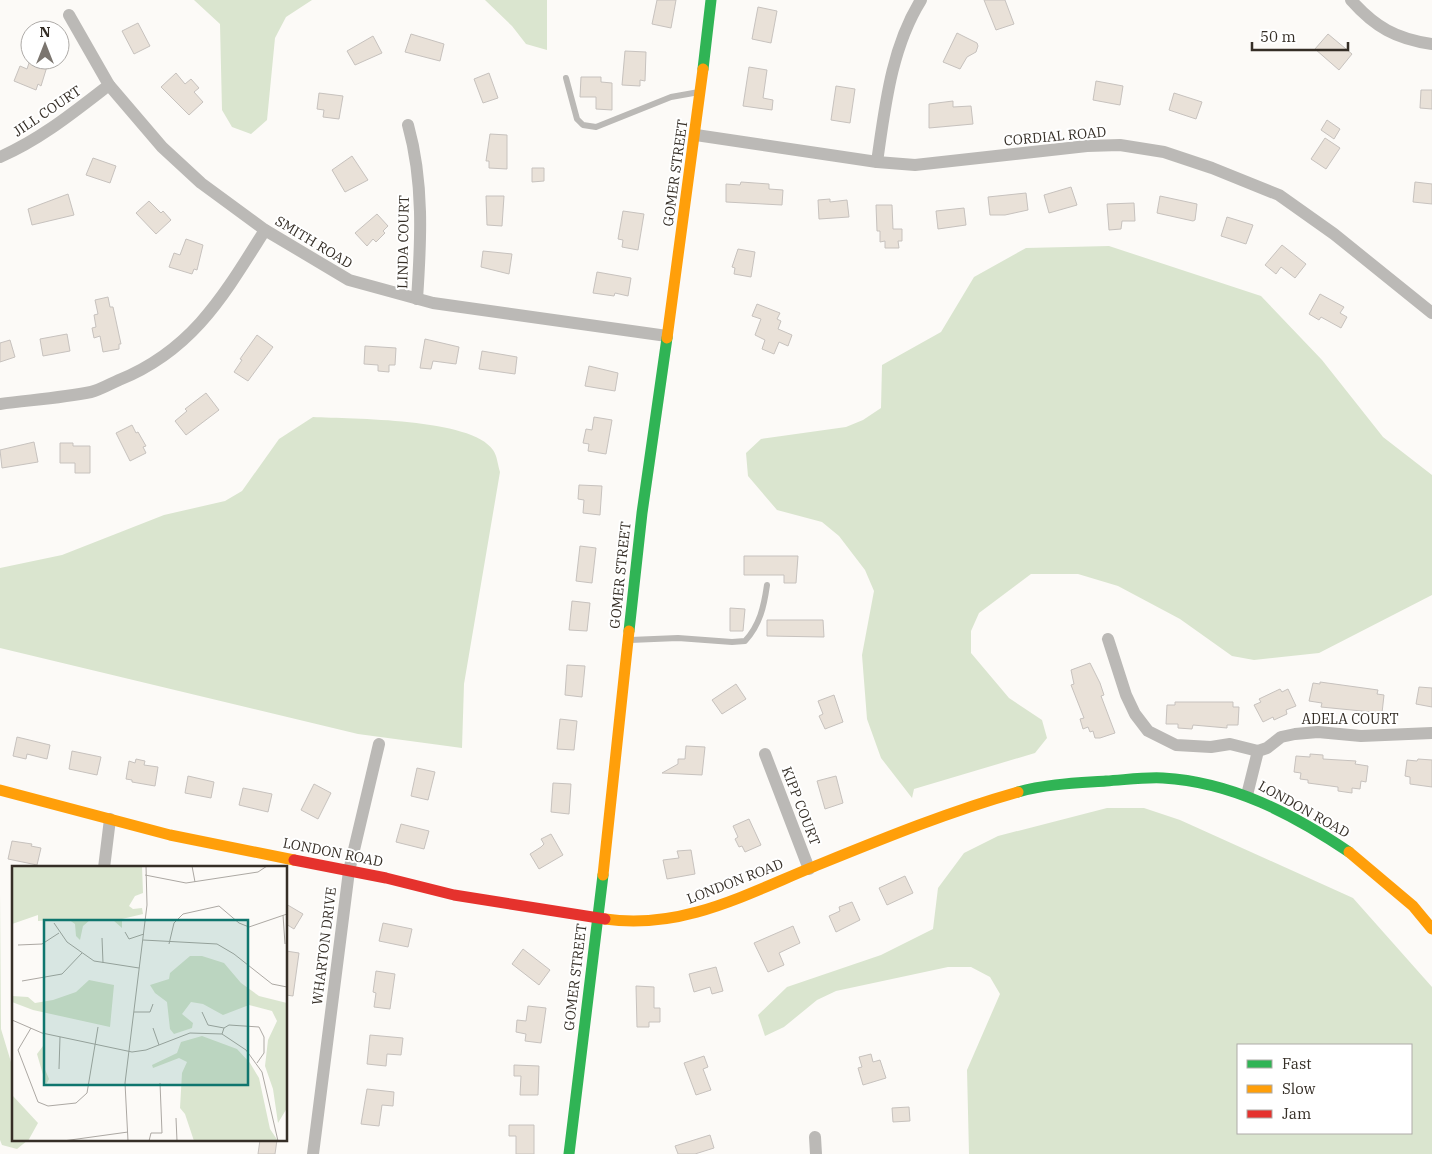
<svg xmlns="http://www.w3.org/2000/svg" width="1432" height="1154" font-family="'IBM Plex Serif',serif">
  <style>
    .green { fill: #dae5cf; fill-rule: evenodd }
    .building { fill: #e9e1d8; stroke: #c7c2be }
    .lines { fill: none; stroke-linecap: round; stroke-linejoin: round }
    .lane { stroke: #bbb9b6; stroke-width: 6 }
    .street { stroke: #bbb9b6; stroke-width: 12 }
    .fast { stroke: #30b455; stroke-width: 11 }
    .slow { stroke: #ff9f0a; stroke-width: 11 }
    .jam { stroke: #e5322d; stroke-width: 11 }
    .labels { text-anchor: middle; stroke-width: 4; stroke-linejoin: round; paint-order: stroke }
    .street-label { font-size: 14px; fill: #352e26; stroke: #fff }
    .inset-road { fill: none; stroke: #aca8a3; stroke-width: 1 }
    .view { fill: #0f766e; fill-opacity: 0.15; stroke: #0f766e; stroke-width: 2.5 }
    .inset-edge { fill: none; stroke: #352e26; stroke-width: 2.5 }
  </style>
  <rect width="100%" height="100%" fill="#fcfaf7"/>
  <g class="green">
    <path d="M194,0H312L286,17L275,38L267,120L251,134L232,127L222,110L220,24Z"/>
    <path d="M485,0H547V50L526,44L512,26Z"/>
    <path d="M1109,246L1261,296L1322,360L1383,437L1432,475V595L1319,653L1254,660L1232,656L1180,619L1118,586L1078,574H1031L979,613L971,631V653L1009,698L1042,720L1047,738L1035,753L914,789L912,798L881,758L867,719L862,655L874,591L865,570L839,536L822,522L777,510L748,476L746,453L761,439L846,427L863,420L881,408L882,365L941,332L974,277L1026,248Z"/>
    <path d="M313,417C351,419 472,418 493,450C497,455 498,466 500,472L464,684L462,748L358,734L0,648V568L62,555L164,515L225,501L242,491L279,439Z"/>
    <path d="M1107,808H1144L1180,820L1353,898L1432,987V1154H969L967,1070L1000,994L990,977L971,967H948L836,991L817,1000L784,1027L765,1036L758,1015L787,987L881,955L933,929L938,888L964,853L998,836ZM1238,1045H1411V1133H1238Z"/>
    <path d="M0,892L1,1029L14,1072V1140H28L17,1149L2,1145L0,1140Z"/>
  </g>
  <g class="building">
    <path d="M657,0H676L671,28L652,24Z"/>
    <path d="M984,0H1005L1014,24L996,30Z"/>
    <path d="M758,7L777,11L771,43L752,39Z"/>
    <path d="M138,23L150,46L134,54L122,31Z"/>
    <path d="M957,33L977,43L978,46L976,52L967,57L960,69L943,62Z"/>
    <path d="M411,34L444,44L440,61L405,52Z"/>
    <path d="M1328,34L1352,54L1339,70L1315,49Z"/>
    <path d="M373,36L382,53L355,65L347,51Z"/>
    <path d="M625,51L646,52L645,81L640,80V86L622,85Z"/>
    <path d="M30,60H49L41,86L38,84L36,90L14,81L20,66L27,69Z"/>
    <path d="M749,67L767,70L763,98L773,100L772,110L743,106Z"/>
    <path d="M176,73L185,84L191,79L199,88L194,92L203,102L189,115L161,87Z"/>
    <path d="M489,73L498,98L483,103L474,79Z"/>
    <path d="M581,77H601V82L612,83V110L596,109V97H580Z"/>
    <path d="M1096,81L1123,86L1120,105L1093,100Z"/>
    <path d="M836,86L855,89L850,123L831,120Z"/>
    <path d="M1421,90H1432V109L1420,108Z"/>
    <path d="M319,93L343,96L339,119L323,117L324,110L317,109Z"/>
    <path d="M1174,93L1202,102L1196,119L1169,110Z"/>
    <path d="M953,101V107L971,106L973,124L929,128V104Z"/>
    <path d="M1327,120L1340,129L1334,139L1321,130Z"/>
    <path d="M490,134L507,135V169L489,168V161H486Z"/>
    <path d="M1325,138L1340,148L1326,169L1311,159Z"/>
    <path d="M352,156L368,180L345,192L332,170Z"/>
    <path d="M93,158L116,166L110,183L86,175Z"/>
    <path d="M532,168H544V181L532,182Z"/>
    <path d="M741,182L769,184V189L783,190L782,205L726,202V184L740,185Z"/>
    <path d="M1415,182L1432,184V204L1413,202Z"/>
    <path d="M1071,187L1077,205L1049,213L1044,195Z"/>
    <path d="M1026,193L1028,210L1005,215H990L988,197Z"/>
    <path d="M68,194L74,215L32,225L28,209Z"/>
    <path d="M486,196H504L502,226L487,225Z"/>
    <path d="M1160,196L1197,204L1195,220L1193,221L1157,213Z"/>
    <path d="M830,199V202L847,200L849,217L819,219L818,200Z"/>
    <path d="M149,201L161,213L163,211L171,220L156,234L136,213Z"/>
    <path d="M1134,203L1135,221H1122L1121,229L1109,230L1107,204Z"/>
    <path d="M876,205H892L893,229H902V241H898L899,248H885V241L880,242V231H877Z"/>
    <path d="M964,208L966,225L938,229L936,211Z"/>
    <path d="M623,211L644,214L638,250L622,247L623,240L618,239Z"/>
    <path d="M377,214L388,226L383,231L385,233L376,242L373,239L367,246L355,233Z"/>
    <path d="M1227,217L1253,225L1246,244L1221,236Z"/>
    <path d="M186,239L203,245L197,270L194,269L192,274L169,267L174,253L180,255Z"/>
    <path d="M1282,245L1306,264L1295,278L1281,267L1276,274L1265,265Z"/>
    <path d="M738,249L755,252L751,277L734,274L735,268L732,267Z"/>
    <path d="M483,251L512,254L509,274L481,267Z"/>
    <path d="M597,272L631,278L628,296L615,293L614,296L593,293Z"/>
    <path d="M1320,294L1344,307L1340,313L1347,317L1341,328L1321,317L1319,320L1309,314Z"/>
    <path d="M108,297L110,307H113L121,344H119V349L103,352L100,336L94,338L92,328L96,327L94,315L98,314L95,300Z"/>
    <path d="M757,304L780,313L777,319L781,321L778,329L792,335L788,346L779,342L774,354L762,349L765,340L755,335L761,319L752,316Z"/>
    <path d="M67,334L70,351L43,356L40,339Z"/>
    <path d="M257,335L273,347L248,381L234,372L242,360L240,359Z"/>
    <path d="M425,339L459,347L456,364L433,361L431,369L420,368Z"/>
    <path d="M10,340L15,357L0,362V343Z"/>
    <path d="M365,346L396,348L395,365H389V372L378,371V365L364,364Z"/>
    <path d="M482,351L517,357L515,374L479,369Z"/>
    <path d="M589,366L618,373L615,391L585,386Z"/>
    <path d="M206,393L219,410L186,435L175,421L187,411L185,409Z"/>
    <path d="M594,417L612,420L606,454L588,451L589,444L583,443L586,429L592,430Z"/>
    <path d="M132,425L136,433L138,432L146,446L143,447L146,453L130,461L116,433Z"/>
    <path d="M34,442L38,462L2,468L0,450Z"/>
    <path d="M60,443H73V446H90V473H75V463H60Z"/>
    <path d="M579,485L602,486L600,515L583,513L584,500L578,499Z"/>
    <path d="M580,546L596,548L592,583L576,581Z"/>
    <path d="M744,556H798L796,583H784V575H744Z"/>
    <path d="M572,601L590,603L587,631L569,630Z"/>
    <path d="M730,608L745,609L743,631H730Z"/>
    <path d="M767,620H823L824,637L767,636Z"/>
    <path d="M1090,663L1100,683L1104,695L1101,696L1115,733L1100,738H1095L1093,731L1090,732L1088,727L1083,729L1080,719L1084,718L1071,685L1074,684L1071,670Z"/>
    <path d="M567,665L585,666L582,697L565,695Z"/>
    <path d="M1320,682L1378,690L1377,694L1384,695L1382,713L1321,707L1322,703L1309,701L1313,683L1320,684Z"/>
    <path d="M736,684L746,699L722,714L712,700Z"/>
    <path d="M1419,687L1432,688V707L1416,704Z"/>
    <path d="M1280,689L1282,692L1288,689L1296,706L1286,710L1287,714L1274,720L1273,717L1263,722L1254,705L1261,702L1259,699Z"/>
    <path d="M834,695L843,722L825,729L819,716L823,714L818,701Z"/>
    <path d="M1175,702H1233V707H1239L1238,725H1227V728L1193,725L1192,729L1178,728V724H1166L1167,705H1175Z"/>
    <path d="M560,719L577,721L574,750L557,749Z"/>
    <path d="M17,737L50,745L47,759L27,754L26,759L13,756Z"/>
    <path d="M686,746L705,747L702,775L662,773L678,764V759H685Z"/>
    <path d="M72,751L101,757L97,775L69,769Z"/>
    <path d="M1310,754L1323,755V759L1356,761L1355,764L1368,766L1366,782L1361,781L1360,789L1352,788V793L1338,791V787L1308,783V780L1300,779L1301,773L1294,772L1296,756L1310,757Z"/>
    <path d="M136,759L145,761L144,765L158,767L155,786L132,782V780L126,779L129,761L135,763Z"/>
    <path d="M1418,759L1432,760V787L1410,784V777L1405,776L1407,760L1417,761Z"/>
    <path d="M417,768L435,772L428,800L411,796Z"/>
    <path d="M188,776L214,782L211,798L185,793Z"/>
    <path d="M836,776L843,803L825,809L817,781Z"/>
    <path d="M553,783L571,784L569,814L551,812Z"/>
    <path d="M314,784L331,793L318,819L301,810Z"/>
    <path d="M243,788L272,794L268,812L239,805Z"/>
    <path d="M749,819L761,845L745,852L742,846L739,847L735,839L738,837L733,826Z"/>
    <path d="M401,824L429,831L424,849L396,842Z"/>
    <path d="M551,834L563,855L539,869L530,854L541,847L544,844L541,839Z"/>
    <path d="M12,841L32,844L31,846L41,848L37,865L8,859Z"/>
    <path d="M691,850L695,874L667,879L663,860L679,858L677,851Z"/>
    <path d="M905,876L913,893L887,905L879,888Z"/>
    <path d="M852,902L860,920L836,932L829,916L840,911L839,907Z"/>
    <path d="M286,904L303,914L294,929L286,924Z"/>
    <path d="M383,923L412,929L408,947L379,941Z"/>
    <path d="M793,926L800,943L779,953L784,965L768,972L754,943Z"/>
    <path d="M523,949L550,970L539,985L512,964Z"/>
    <path d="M286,951L299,953L293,996L286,995Z"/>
    <path d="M716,967L723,991L712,994L710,987L694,992L689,974Z"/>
    <path d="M376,971L395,974L390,1009L374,1007L376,993L373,992Z"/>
    <path d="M636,986L654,987V1008H660V1022H649V1027H637Z"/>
    <path d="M528,1006L546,1008L541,1043L525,1041L526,1034L516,1032L517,1020L526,1021Z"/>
    <path d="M370,1035L403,1038L401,1055L387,1054L386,1066L367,1064Z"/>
    <path d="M871,1054L873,1062L880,1060L886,1078L863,1085L858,1068L862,1067L859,1057Z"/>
    <path d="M704,1056L708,1067L703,1069L711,1090L696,1095L684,1063Z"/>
    <path d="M514,1065L539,1066L538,1095H520L521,1076H514Z"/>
    <path d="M367,1089L394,1092L393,1106L382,1105L379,1126L361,1124Z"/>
    <path d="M909,1107L910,1121L893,1122L892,1108Z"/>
    <path d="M509,1125H534V1154H516V1136H509Z"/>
    <path d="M710,1135L714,1148L695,1154H678L675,1146Z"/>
    <path d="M260,1140H277L275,1154H258Z"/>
  </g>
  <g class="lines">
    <g class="lane">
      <path d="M566,78L577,119L583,125L596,127L671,97L699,92"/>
      <path d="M630,640L678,638L732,642L745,641C760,625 764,606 767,585"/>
    </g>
    <g class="street">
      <path d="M1351,0C1375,27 1396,39 1432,44"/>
      <path d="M69,15L109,85L162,147L201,183L265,230L349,280L433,303L667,336"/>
      <path d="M408,125C424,182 421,241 417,299"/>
      <path d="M696,135L877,162L915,165L1087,146L1120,145L1164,152L1212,168L1279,195L1334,234L1432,313"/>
      <path d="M0,157C41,139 74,112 109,85"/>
      <path d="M877,162C885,107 891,48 921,0"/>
      <path d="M0,404C30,400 61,398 91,392C100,390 110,384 119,380C193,350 224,295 265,230"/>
      <path d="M1108,639L1126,695L1135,714L1148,731L1176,745L1211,747L1230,744L1258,751"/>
      <path d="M765,754L809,869"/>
      <path d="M1247,795L1258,751L1267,748L1281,737L1295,734L1318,732L1361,736L1432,733"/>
      <path d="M104,868L110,819"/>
      <path d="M815,1137L816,1154"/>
      <path d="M313,1154L349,871L379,744"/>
    </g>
    <g class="fast">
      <path d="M703,69L711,0"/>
      <path d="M629,631L642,513L667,338"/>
      <path d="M1018,792C1046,784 1077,783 1106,781C1124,780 1144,777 1163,778C1232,782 1293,814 1349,852"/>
      <path d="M569,1154L603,875"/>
    </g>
    <g class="slow">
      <path d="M667,338L703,69"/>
      <path d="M0,790L170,835L294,860"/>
      <path d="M1349,852L1413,906L1432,929"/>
      <path d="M603,875L629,631"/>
      <path d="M605,919C679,930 743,896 808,869C877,841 947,812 1018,792"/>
    </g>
    <path class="jam" d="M294,860L386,878L454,895L605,919"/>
  </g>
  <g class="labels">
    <g class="street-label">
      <text transform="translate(47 111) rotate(-34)" y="5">JILL COURT</text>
      <text transform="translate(1055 136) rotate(-5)" y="5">CORDIAL ROAD</text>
      <text transform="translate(675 173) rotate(-82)" y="5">GOMER STREET</text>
      <text transform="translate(314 242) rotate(31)" y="5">SMITH ROAD</text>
      <text transform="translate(403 242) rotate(-89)" y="5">LINDA COURT</text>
      <text transform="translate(620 575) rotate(-84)" y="5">GOMER STREET</text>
      <text x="1350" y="724">ADELA COURT</text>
      <text transform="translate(801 806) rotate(69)" y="5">KIPP COURT</text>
      <text transform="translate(1304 809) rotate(29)" y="5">LONDON ROAD</text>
      <text transform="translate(333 852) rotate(11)" y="5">LONDON ROAD</text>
      <text transform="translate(735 881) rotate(-21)" y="5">LONDON ROAD</text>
      <text transform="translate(324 946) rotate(-83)" y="5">WHARTON DRIVE</text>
      <text transform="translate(575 977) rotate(-83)" y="5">GOMER STREET</text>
    </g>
  </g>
  <g transform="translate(12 866)">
    <rect width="275" height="275" fill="#fcfaf7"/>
    <path d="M0,0H130L131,27L123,30L117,40L121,43L130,42L131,48L110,53V62L101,54H78L71,60L68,74L64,70L63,58L56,53L26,55V49L0,58ZM178,90H190L212,97L229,117L247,130L275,137V242L266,257L261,223L253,200L256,174L265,155L260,145L237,139L211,149L191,138L179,136L170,148L181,157L180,162L162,168L158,163L155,136L143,127L138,119L157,113L158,107ZM77,114L102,119L98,161L21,144L0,136V130L16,131L23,137L41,134L64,126ZM190,170L225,183L238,197L247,212L258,263L266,275H182L173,248L168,242L170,207L175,196L167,192L141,202L140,199L165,187L169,176ZM31,180L32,201L37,213L34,219L25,188ZM0,213L1,230L26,257L16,275H0Z" fill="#dae5cf"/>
    <path class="inset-road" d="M180,0L183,16M133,9L174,17L246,6L255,0M271,49L273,78M42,57L55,76L82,95L127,102M113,66L117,73L132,68M90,72L91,97M131,74L205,78L222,88L260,118L275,121M157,78L162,57L171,48L207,40L227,57L237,61L275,48M6,79L30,78L47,67M10,115L50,108L70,87M122,146H138L141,138M190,146L196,159L212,162M0,154L30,167L120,186L134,184L178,167L210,168L234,184L250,206L266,275M141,162L147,179M210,168L212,162L217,159L247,161L252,171V187L245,197M6,184L26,236L36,240L64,237L75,227L86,161M6,184L19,162M47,203L48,171M164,252L165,275M51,275L116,266M116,275L113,217L135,39L134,0M137,275L139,267H150L148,217"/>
    <path class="view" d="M32,54H236V219H32Z"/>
    <rect width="275" height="275" class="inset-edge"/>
  </g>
  <rect x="1237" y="1044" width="175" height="90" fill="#ffffff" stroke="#aeaba8"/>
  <rect x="1247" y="1060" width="25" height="8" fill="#30b455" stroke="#aeaba8"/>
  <text x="1282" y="1069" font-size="15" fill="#352e26">Fast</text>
  <rect x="1247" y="1085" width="25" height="8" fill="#ff9f0a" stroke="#aeaba8"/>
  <text x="1282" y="1094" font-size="15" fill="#352e26">Slow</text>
  <rect x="1247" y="1110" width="25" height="8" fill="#e5322d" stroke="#aeaba8"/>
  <text x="1282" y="1119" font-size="15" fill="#352e26">Jam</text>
  <g transform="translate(45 45)"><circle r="24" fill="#ffffff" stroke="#aeaba8"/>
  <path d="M0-4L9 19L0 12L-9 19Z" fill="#7b756f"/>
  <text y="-8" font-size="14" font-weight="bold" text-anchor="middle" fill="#352e26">N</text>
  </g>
  <path d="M1252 42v8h96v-8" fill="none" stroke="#352e26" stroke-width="2.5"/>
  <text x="1260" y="42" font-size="15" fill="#352e26" stroke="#ffffff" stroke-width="4" paint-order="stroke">50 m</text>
</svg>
